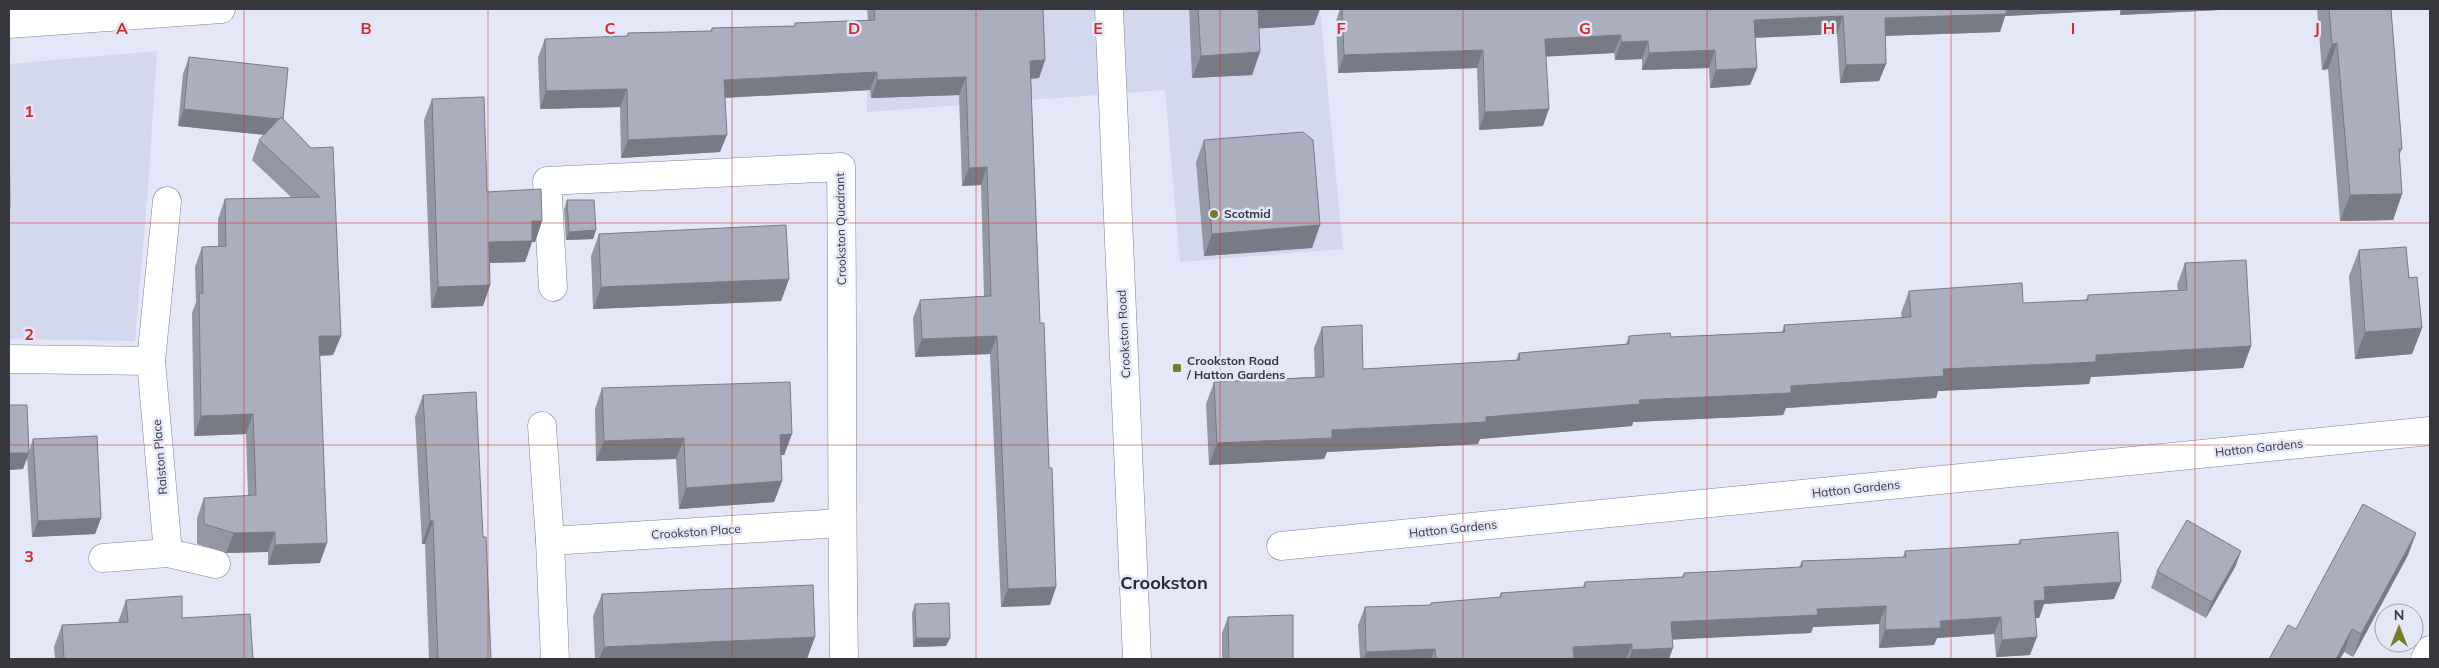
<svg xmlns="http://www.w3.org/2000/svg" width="2439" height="668" font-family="Mulish,sans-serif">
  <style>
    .built { fill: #d3d8ef }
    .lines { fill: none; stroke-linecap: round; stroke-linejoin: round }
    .street-casing { stroke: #7e8190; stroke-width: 29 }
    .primary-casing { stroke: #7e8190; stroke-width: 29 }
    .street { stroke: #fff; stroke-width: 28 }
    .primary { stroke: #fff; stroke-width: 28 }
    .wall { fill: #9396a3 }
    .shaded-wall { fill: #787a85 }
    .building { fill: #abaebe; stroke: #787a85 }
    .grid { fill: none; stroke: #d62828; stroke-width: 1; stroke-opacity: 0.55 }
    .poi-dot { fill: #777c25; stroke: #e4e7f8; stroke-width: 2 }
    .labels { text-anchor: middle; stroke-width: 5; stroke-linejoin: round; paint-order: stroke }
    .poi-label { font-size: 12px; font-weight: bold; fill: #36383e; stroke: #e4e7f8; text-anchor: start }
    .street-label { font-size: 12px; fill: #36383e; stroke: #e4e7f8 }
    .district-label { font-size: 18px; font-weight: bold; fill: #292b38; stroke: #e4e7f8 }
    .grid-label { font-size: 16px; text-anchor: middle; font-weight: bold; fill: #d62828; stroke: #e4e7f8; stroke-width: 5; stroke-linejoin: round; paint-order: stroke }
  </style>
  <rect width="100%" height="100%" fill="#e4e7f8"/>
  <g class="built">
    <path d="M868,9H1320L1343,249L1180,262L1165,90L867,112Z"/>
    <path d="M157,51L148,188L135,341L9,339V64Z"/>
  </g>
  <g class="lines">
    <g class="street-casing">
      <g id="street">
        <path d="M553,287L547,181L841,167C843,331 841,495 844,659"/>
        <path d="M9,359L151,361L168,553"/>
        <path d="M151,361L167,201"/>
        <path d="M542,426L550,541"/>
        <path d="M1281,546L2430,431"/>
        <path d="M103,558L168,553L216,564"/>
        <path d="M555,659L550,541L841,523"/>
        <path d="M2425,659L2430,650"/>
      </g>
    </g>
    <g class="primary-casing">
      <g id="primary">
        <path d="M1109,9L1137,659"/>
        <path d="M9,24L221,9"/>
      </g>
    </g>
    <use href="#street" class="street"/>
    <use href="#primary" class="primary"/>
  </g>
  <g class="wall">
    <path d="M867,9H1043L1045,60L1039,78L1031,79L1040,323L1056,587L1050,605L1001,607L990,354L915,357L913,318L920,300L984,296L981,185L962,186L959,95L871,98L870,90L725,98L720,152L621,158L620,107L540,109L538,57L545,39L627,36L628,33L710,31L712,28L794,26L795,23L868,20Z"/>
    <path d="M1189,9H1320L1314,25L1259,28L1260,52L1252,75L1192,78Z"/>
    <path d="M1340,9H2219V10L2120,15V10L2005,16L2000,32L1885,36L1886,64L1879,81L1840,83L1837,34L1755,38L1757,68L1750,85L1710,88L1709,68L1642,70V59L1615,60L1614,53L1546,56L1543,126L1479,130L1477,68L1338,73L1336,21Z"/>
    <path d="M2317,9H2391L2402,149L2399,156L2402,194L2393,220L2340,221L2328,69L2322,70Z"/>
    <path d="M189,57L283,119L311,148L341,336L333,355L320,356V563L268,565V552L226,553L197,544V518L204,498L248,496L246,434L194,436L192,313L196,302L195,267L202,247H218V219L225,199L292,198L252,160L259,140L265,135L178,126L183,74Z"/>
    <path d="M432,99L487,192L542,221L535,242H532L525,262L490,263V285L483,306L431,308L424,120Z"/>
    <path d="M1204,140L1320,225L1312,248L1204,256L1196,162Z"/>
    <path d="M567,200L596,230L593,239L566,240L564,209Z"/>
    <path d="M599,234L789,279L781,301L593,309L591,256Z"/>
    <path d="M2359,250L2409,278L2422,328L2412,354L2355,359L2349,276Z"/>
    <path d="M2185,263L2251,346L2243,368L2091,377L2089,384L1938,391L1936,398L1786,408L1783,415L1633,422L1632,426L1480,439L1478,444L1327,452L1324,459L1209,465L1206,404L1214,382L1315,377L1314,348L1322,327L1363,369L1516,360L1519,353L1626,344L1629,336L1671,337L1782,332L1784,325L1902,318L1901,313L1909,291L2023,303L2086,300L2088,295L2178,290L2177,285Z"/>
    <path d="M602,388L792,434L784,455H781L782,481L774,502L679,509L676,459L596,461L595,409Z"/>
    <path d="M423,395L483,537L491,659H429L425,544H422L415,417Z"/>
    <path d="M9,405L29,451L33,439L101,518L95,534L32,537L27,457L23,469L9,470Z"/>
    <path d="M2416,533L2408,555L2353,657L2344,652L2340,659L2296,629Z"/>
    <path d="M2020,540L2114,599L2044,604L2039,618H2035L2030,655L1996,657L1994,634L1937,638L1934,645L1879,648V624L1813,627L1811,633L1672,639L1669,659H1360L1358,625L1365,607L1430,605L1431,603L1499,597L1501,593L1583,587L1585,582L1682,577L1684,573L1799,567L1802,561L1903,557L1905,551L2018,544Z"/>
    <path d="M2241,551L2235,567L2206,618L2151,588L2157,571Z"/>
    <path d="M602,594L807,659H595L593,616Z"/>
    <path d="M126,600L182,618L253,659H55L54,647L62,625L118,622Z"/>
    <path d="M915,604L950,638L946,646L913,647L912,613Z"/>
    <path d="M1228,617L1293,659H1222V633Z"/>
  </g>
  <g class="shaded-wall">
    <path d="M1257,9H1320L1314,25L1250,29Z"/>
    <path d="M2002,9H2120V10L2005,16L2000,32L1878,36L1885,18Z"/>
    <path d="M2122,9H2219V10L2120,15Z"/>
    <path d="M1843,16L1837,34L1747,38L1754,20Z"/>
    <path d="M1621,35L1614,53L1539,57L1545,39Z"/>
    <path d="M1648,41L1642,59L1615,60L1621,42Z"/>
    <path d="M2337,43L2328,69L2322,70L2332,44Z"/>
    <path d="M1483,50L1477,68L1338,73L1344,55Z"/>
    <path d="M1715,50L1709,68L1642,70L1649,53Z"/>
    <path d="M1260,52L1252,75L1192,78L1201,56Z"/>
    <path d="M1045,60L1039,78L1023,79L1030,61Z"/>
    <path d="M1886,64L1879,81L1840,83L1846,65Z"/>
    <path d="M1757,68L1750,85L1710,88L1716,70Z"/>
    <path d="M877,72L870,90L718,98L724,80Z"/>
    <path d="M966,77L959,95L871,98L877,80Z"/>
    <path d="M627,89L620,107L540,109L546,91Z"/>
    <path d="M184,109L283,120L277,136L178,126Z"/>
    <path d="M1549,109L1543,126L1479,130L1485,112Z"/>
    <path d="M727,135L720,152L621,158L628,140Z"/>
    <path d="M987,167L981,185L962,186L969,168Z"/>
    <path d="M2402,194L2393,220L2340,221L2350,195Z"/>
    <path d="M532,221H542L535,242H532L525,262L481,263L489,242Z"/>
    <path d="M1320,225L1312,248L1204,256L1212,234Z"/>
    <path d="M596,230L593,239L566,240L569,232Z"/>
    <path d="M789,279L781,301L593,309L601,287Z"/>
    <path d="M490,285L483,306L431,308L438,287Z"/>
    <path d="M2422,328L2412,354L2355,359L2365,332Z"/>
    <path d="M319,336H341L333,355L311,356Z"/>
    <path d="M997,336L990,354L915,357L922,339Z"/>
    <path d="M2251,346L2243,368L2091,377L2089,384L1938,391L1936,398L1786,408L1783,415L1633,422L1632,426L1480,439L1478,444L1327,452L1324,459L1209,465L1217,443L1332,430L1486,417L1639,400L1791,386L1943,369L2096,355Z"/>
    <path d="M253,414L246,434L194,436L201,416Z"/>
    <path d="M792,434L784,455H772L780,435Z"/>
    <path d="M684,438L676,459L596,461L604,441Z"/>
    <path d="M9,453H29L23,469L9,470Z"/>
    <path d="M782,481L774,502L679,509L686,488Z"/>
    <path d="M101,518L95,534L32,537L38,521Z"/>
    <path d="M430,521H433L425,544H422Z"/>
    <path d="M275,532L268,552L226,553L234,533Z"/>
    <path d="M2416,533L2408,555L2353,657L2361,634Z"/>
    <path d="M327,543L320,563L268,565L275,545Z"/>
    <path d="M2241,551L2235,567L2206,618L2212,602Z"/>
    <path d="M2121,582L2114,599L2044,604L2039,618H2028L2034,601L2044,587Z"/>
    <path d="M1056,587L1050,605L1001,607L1008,589Z"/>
    <path d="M1886,606L1879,624L1813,627L1811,633L1665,640L1671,622L1817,609Z"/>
    <path d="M2001,617L1994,634L1937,638L1934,645L1879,648L1885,630L1940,621Z"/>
    <path d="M2352,629L2344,652L2340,659H2336Z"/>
    <path d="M815,637L807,659H599L604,647Z"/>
    <path d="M2037,637L2030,655L1996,657L2002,640Z"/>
    <path d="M916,638H950L946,646L913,647Z"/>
    <path d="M1632,644L1626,659H1569L1573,647Z"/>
    <path d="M1673,648L1669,659H1629L1632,650Z"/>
    <path d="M1435,649L1431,659H1364L1366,652Z"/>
  </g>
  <g class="building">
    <path d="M874,9H1043L1045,60L1030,61L1040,323H1044L1049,468H1052L1056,587L1008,589L997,336L922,339L920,300L991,296L987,167L969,168L966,77L877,80V72L724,80L727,135L628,140L627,89L546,91L545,39L628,36V33L712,31V28L795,26V23L875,20Z"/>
    <path d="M1198,9H1258L1260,52L1201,56Z"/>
    <path d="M1342,9H2006V14L1885,18L1886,64L1846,65L1843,16L1754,20L1757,68L1716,70L1715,50L1649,53L1648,41L1621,42V35L1545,39L1549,109L1485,112L1483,50L1344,55Z"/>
    <path d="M2329,9H2391L2402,149H2399L2402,194L2350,195L2337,43L2332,44Z"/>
    <path d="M189,57L288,68L283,119L281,117L279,119L184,109Z"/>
    <path d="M484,97L487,192L541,189L542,221H532V241L489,242L490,285L438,287L432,99Z"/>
    <path d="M9,116L10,207H9Z"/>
    <path d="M281,117L311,148L333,147L341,336H319L327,543L275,545V532L234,533L204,524V498L256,495L253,414L201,416L199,293H203L202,247L226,246L225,199L320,197L259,140Z"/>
    <path d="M1303,132L1313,140L1320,225L1212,234L1204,140Z"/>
    <path d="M567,200H594L596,230L569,232Z"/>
    <path d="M786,225L789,279L601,287L599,234Z"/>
    <path d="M2406,247L2409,278L2417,277L2422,328L2365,332L2359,250Z"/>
    <path d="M2246,260L2251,346L2096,355V362L1943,369L1944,376L1791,386V393L1639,400L1640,404L1486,417V422L1332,430V438L1217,443L1214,382L1324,377L1322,327L1362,325L1363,369L1520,360L1519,353L1629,344V336L1670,333L1671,337L1785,332L1784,325L1911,317L1909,291L2022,283L2023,303L2088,300V295L2187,290L2185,263Z"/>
    <path d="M790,382L792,434L780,435L782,481L686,488L684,438L604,441L602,388Z"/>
    <path d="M476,392L483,537H486L491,659H438L433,521H430L423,395Z"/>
    <path d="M9,405H27L29,453H9Z"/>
    <path d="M97,436L101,518L38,521L33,439Z"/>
    <path d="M2363,504L2416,533L2361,634L2352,629L2336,659H2269L2288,625L2296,629Z"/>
    <path d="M2187,520L2241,551L2212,602L2157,571Z"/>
    <path d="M2118,532L2121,582L2044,587L2045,600L2034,601L2037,637L2002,640L2001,617L1940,621L1941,628L1885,630L1886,606L1817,609L1818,615L1671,622L1673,648L1632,650V644L1573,647L1574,659H1436L1435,649L1366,652L1365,607L1431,605V603L1501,597V593L1585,587V582L1684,577V573L1802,567V561L1906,557L1905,551L2020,544V540Z"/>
    <path d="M813,585L815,637L604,647L602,594Z"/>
    <path d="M182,596V618L250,614L253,659H64L62,625L128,622L126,600Z"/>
    <path d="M949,603L950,638H916L915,604Z"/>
    <path d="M1293,615V659H1229L1228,617Z"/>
  </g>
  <path class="grid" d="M244,9V659M488,9V659M732,9V659M976,9V659M1220,9V659M1463,9V659M1707,9V659M1951,9V659M2195,9V659M9,223H2430M9,445H2430"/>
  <g class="poi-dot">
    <circle cx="1214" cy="214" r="5"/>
    <rect x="1172" y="363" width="10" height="10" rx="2.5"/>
  </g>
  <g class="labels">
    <g class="poi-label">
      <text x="1224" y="218">Scotmid</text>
      <text x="1187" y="365">Crookston Road<tspan x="1187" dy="14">/ Hatton Gardens</tspan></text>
    </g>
    <g class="street-label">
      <text transform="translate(841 229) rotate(-91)" y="4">Crookston Quadrant</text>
      <text transform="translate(1124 334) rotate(-93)" y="4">Crookston Road</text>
      <text transform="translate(2259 448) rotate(-6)" y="4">Hatton Gardens</text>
      <text transform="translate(160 457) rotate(-95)" y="4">Ralston Place</text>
      <text transform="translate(1856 489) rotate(-6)" y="4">Hatton Gardens</text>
      <text transform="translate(1453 529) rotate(-6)" y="4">Hatton Gardens</text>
      <text transform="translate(696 532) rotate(-4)" y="4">Crookston Place</text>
    </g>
    <g class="district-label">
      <text x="1164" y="589">Crookston</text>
    </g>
  </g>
  <g class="grid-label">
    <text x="122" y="34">A</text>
    <text x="366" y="34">B</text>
    <text x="610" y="34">C</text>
    <text x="854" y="34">D</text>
    <text x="1098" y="34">E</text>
    <text x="1341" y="34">F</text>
    <text x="1585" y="34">G</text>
    <text x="1829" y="34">H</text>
    <text x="2073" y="34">I</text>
    <text x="2317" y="34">J</text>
    <text x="29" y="117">1</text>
    <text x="29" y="340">2</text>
    <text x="29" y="562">3</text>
  </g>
  <rect width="2439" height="668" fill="none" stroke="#36383e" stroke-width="20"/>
  <g transform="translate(2399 628)"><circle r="24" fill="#e4e7f8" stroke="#9ea1ae"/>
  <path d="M0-4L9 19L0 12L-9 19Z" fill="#777c25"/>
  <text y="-8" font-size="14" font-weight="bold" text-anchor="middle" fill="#36383e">N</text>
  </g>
</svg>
